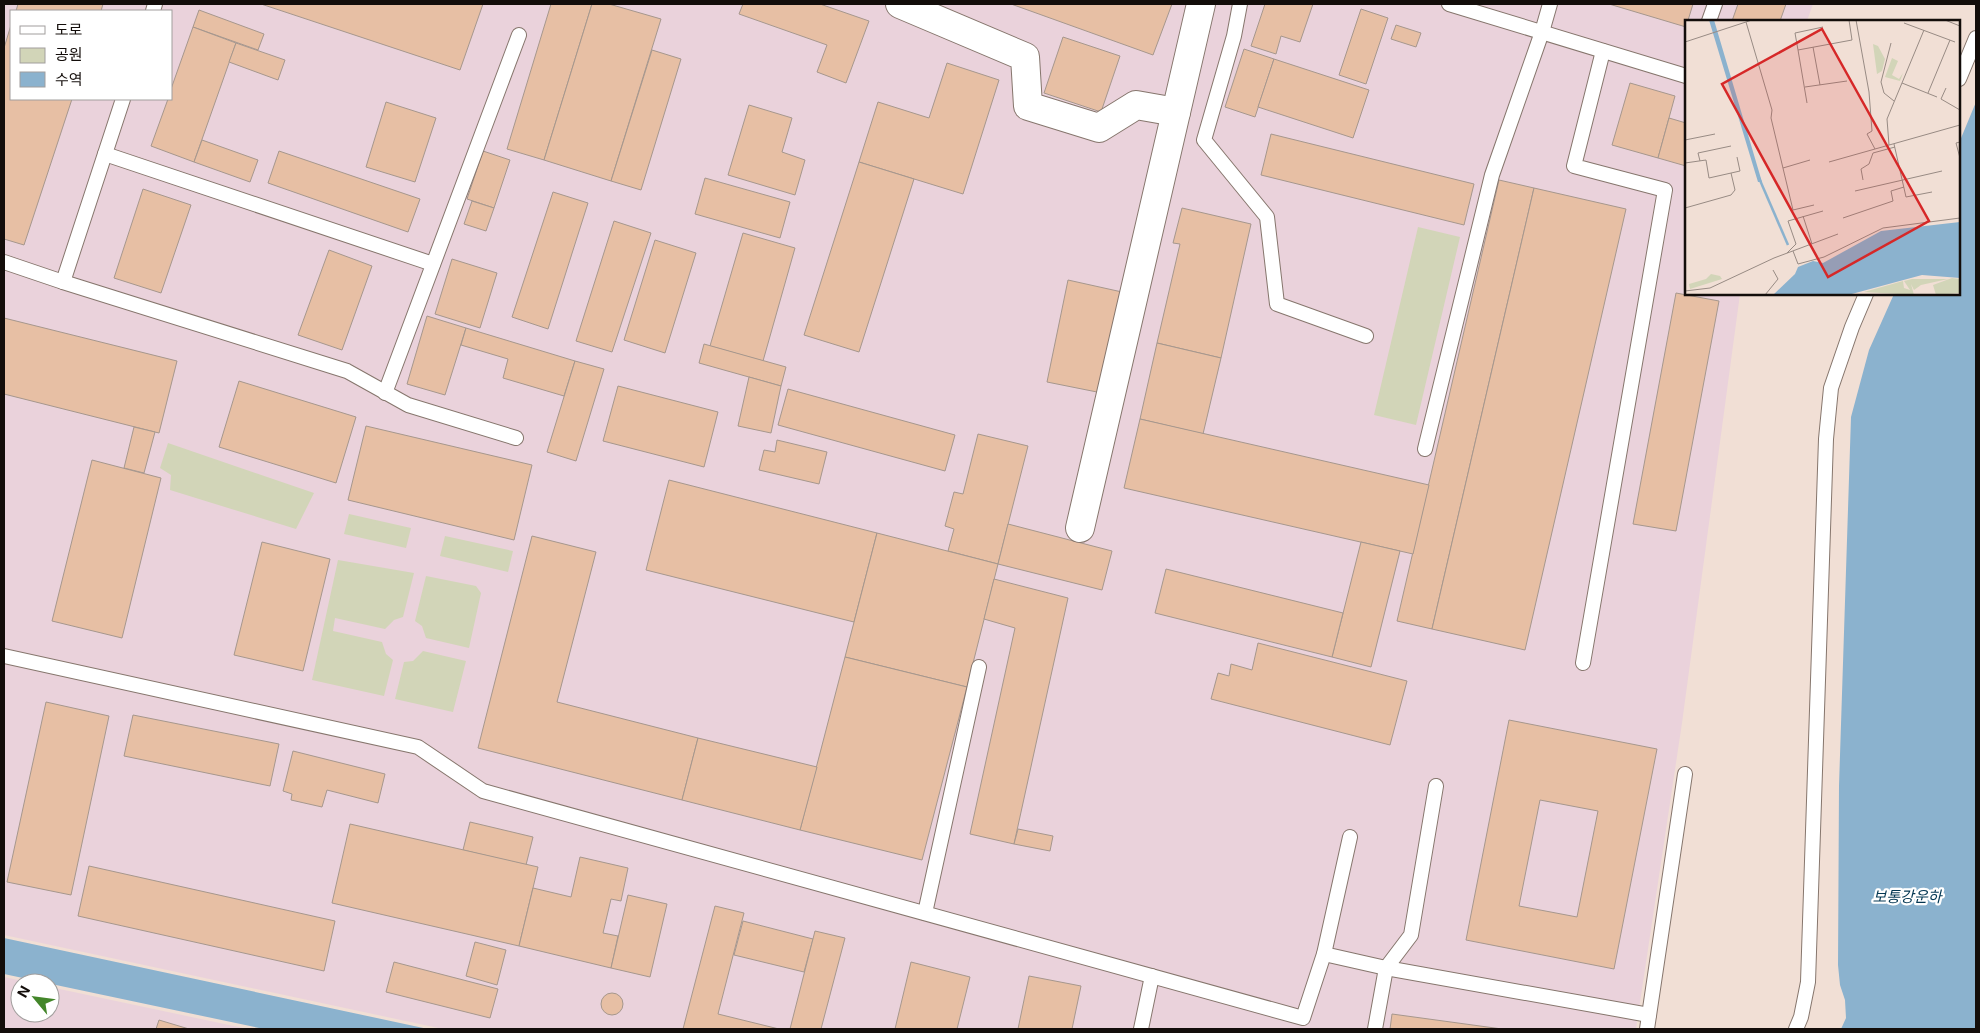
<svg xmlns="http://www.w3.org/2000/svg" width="1980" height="1033" font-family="Inter,'Noto Sans KR',sans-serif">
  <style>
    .industrial { fill: #ead2db; fill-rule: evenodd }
    .green { fill: #d2d5b8 }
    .water { fill: #8bb2ce }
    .building { fill: #e7bfa4; stroke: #a6978d; fill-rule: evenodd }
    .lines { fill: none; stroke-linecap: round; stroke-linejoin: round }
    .lane-casing { stroke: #86766d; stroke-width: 16 }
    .street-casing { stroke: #86766d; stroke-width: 30 }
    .lane { stroke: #fff; stroke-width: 14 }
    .street { stroke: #fff; stroke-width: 28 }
    .labels { text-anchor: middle; stroke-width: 4.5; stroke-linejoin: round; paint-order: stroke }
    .water-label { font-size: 15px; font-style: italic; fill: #023652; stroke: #fff }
    .inset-river { fill: none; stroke: #8bb2ce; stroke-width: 2.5 }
    .inset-road { fill: none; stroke: #988b84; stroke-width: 1 }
    .view { fill: #d62828; fill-opacity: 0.15; stroke: #d62828; stroke-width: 2.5 }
    .inset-edge { fill: none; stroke: #130d0a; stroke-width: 2.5 }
  </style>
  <rect width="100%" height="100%" fill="#f1dfd5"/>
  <g class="industrial">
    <path d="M4,4H1813L1807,21H1686V294H1740L1682,723L1636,1029H443L4,935ZM11,11H171V99H11Z"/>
    <path d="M4,977L32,983H20V1013H50V987L248,1029H4Z"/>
  </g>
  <g class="green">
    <path d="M1418,227L1460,237L1416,425L1374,415Z"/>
    <path d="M168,443L314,493L296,529L170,490L171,475L160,468Z"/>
    <path d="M349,514L411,528L406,548L344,534Z"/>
    <path d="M445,536L513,551L508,572L440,556Z"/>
    <path d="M338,560L414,573L403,617L394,620L385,629L335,618L333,631L382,642L386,654L393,660L384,696L312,680Z"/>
    <path d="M426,576L476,586L481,593L469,648L426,638L422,626L415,621Z"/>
    <path d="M423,651L466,661L453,712L395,699L404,662L413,661Z"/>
  </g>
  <g class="water">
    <path d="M1976,102V1029H1841L1846,1018L1845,1000L1840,985L1838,965L1839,786L1851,417L1869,350L1894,294H1959V143Z"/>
    <path d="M4,938L428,1029H264L4,974Z"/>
  </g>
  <g class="building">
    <path d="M18,4H103L101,11H16Z"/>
    <path d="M261,4H483L460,70Z"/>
    <path d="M551,4H592L544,160L507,149Z"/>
    <path d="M592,4H609L661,19L611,181L544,160Z"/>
    <path d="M743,4H820L869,21L846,83L817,72L827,45L739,14Z"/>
    <path d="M1011,4H1172L1153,55Z"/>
    <path d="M1265,4H1313L1300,42L1281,36L1276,54L1251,46Z"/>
    <path d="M1609,4H1693L1686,27Z"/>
    <path d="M1738,4H1786L1780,21H1732Z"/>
    <path d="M1361,9L1388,18L1366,84L1339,75Z"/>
    <path d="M199,10L264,34L258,50L193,27Z"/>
    <path d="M11,25V99H72L24,245L4,239V48Z"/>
    <path d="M1396,25L1421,33L1416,47L1391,39Z"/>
    <path d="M193,27L236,43L194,162L151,146L168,99H171V89Z"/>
    <path d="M1063,37L1120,56L1101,112L1044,93Z"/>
    <path d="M236,43L285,60L278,80L229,62Z"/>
    <path d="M1244,49L1274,59L1255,117L1225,107Z"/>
    <path d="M652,50L681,59L641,190L611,181Z"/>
    <path d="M1274,59L1369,90L1353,138L1258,107Z"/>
    <path d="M947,63L999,80L963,194L859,162L878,102L929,118Z"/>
    <path d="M1630,83L1675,96L1658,158L1612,145Z"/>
    <path d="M386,102L436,118L415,182L366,167Z"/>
    <path d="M749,105L792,118L782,152L805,160L795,195L728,175Z"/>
    <path d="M1669,118L1686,123V166L1658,158Z"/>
    <path d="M1271,134L1474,184L1464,225L1261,175Z"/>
    <path d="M202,140L258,160L250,182L194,162Z"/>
    <path d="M279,151L420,199L408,232L268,183Z"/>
    <path d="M483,151L510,160L494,208L467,199Z"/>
    <path d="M859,162L914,179L859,352L804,335Z"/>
    <path d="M705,178L790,202L780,238L695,214Z"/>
    <path d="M1499,180L1534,188L1432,629L1397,621Z"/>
    <path d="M1534,188L1626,209L1525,650L1432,629Z"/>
    <path d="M143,189L191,205L161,293L114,278Z"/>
    <path d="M553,192L588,203L548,329L512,317Z"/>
    <path d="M472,201L494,208L486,231L464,224Z"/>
    <path d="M1182,208L1251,224L1221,358L1157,343L1180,244L1173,243Z"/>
    <path d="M614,221L651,233L612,352L576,341Z"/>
    <path d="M743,233L795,248L763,361L710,346Z"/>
    <path d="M655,240L696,253L665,353L624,340Z"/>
    <path d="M329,250L372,266L342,350L298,335Z"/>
    <path d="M452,259L497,273L480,328L435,314Z"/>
    <path d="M1068,280L1122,292L1102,393L1047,382Z"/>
    <path d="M1676,293L1719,301L1676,531L1633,524Z"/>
    <path d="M427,316L466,328L445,395L407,384Z"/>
    <path d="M4,318L177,361L159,433L4,394Z"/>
    <path d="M466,328L575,361L564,396L503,378L508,359L461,345Z"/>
    <path d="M1157,343L1221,358L1203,434L1140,419Z"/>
    <path d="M704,344L786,367L781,386L699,363Z"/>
    <path d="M575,361L604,369L576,461L547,452Z"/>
    <path d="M749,377L781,386L771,433L738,426Z"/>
    <path d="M239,381L356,417L336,483L219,447Z"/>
    <path d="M618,386L718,412L704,467L603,441Z"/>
    <path d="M788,389L955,435L945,471L778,425Z"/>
    <path d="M1140,419L1429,485L1413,554L1124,488Z"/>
    <path d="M366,426L532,465L514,540L348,500Z"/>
    <path d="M134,427L155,432L144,473L124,468Z"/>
    <path d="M978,434L1028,446L998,564L948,551L954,529L945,526L954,492L963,494Z"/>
    <path d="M777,440L827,452L819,484L759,470L764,450L775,452Z"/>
    <path d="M92,460L161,478L122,638L52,621Z"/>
    <path d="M669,480L877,533L854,622L646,570Z"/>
    <path d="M1008,524L1112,551L1102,590L998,564Z"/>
    <path d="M877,533L998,564L967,687L845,657Z"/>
    <path d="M532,536L596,552L557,702L698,738L682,800L478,748Z"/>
    <path d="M262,542L330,559L303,671L234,655Z"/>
    <path d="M1361,542L1400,551L1371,667L1332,657Z"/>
    <path d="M1166,569L1343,613L1332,657L1155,613Z"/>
    <path d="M994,579L1068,598L1014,844L970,834L1015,628L984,619Z"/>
    <path d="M1258,643L1407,681L1390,745L1211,699L1218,673L1229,676L1231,664L1252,670Z"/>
    <path d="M845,657L967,687L922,860L800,830Z"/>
    <path d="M46,702L109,716L71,895L7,882Z"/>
    <path d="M133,715L279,744L270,786L124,756Z"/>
    <path d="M1509,720L1657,749L1614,969L1466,940ZM1540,800L1598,811L1577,917L1519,906Z"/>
    <path d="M698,738L817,767L800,830L682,800Z"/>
    <path d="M293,751L385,774L378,803L327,790L322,807L291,800L292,794L283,791Z"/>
    <path d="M470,822L533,837L526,865L463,850Z"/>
    <path d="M350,824L538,867L519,946L332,903Z"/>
    <path d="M1018,829L1053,836L1050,851L1014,844Z"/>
    <path d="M580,857L628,868L621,901L611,899L603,933L618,936L611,968L519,946L533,888L571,897Z"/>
    <path d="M89,866L335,921L324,971L78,916Z"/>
    <path d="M628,895L667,904L650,977L611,968Z"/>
    <path d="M715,906L744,913L718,1014L779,1029H683Z"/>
    <path d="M743,921L813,939L804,972L734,955Z"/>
    <path d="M815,931L845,938L821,1029H790Z"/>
    <path d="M475,942L506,950L497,985L466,976Z"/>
    <path d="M394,962L498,989L490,1018L386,992Z"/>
    <path d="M911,962L970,977L957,1029H895Z"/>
    <path d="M1029,976L1081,986L1072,1029H1018Z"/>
    <circle cx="612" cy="1004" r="11"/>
    <path d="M1392,1014L1502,1029H1390Z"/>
    <path d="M159,1020L189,1029H156Z"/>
  </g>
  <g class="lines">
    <g class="lane-casing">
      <g id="lane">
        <path d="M1240,4L1234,36L1204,140L1267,217L1277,304L1366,336"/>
        <path d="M1449,4L1686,76"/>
        <path d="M153,11L155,4"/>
        <path d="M1709,21L1715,4"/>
        <path d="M1959,79L1976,38"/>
        <path d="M123,99L63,282L347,371L408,405L516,438"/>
        <path d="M105,154L433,264"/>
        <path d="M4,262L63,282"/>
        <path d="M385,393L519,35"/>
        <path d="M1425,449L1492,175L1542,32L1550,4"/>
        <path d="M4,656L418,747L483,791L1303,1018L1324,954L1350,837"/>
        <path d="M1583,663L1665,190L1574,166L1603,51"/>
        <path d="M925,913L979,667"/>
        <path d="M1324,954L1386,968L1649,1015"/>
        <path d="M1141,1029L1152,976"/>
        <path d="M1375,1029L1386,968L1411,935L1436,786"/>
        <path d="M1647,1029L1685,774"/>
        <path d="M1796,1029L1801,1017L1808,982L1826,439L1831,388L1852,327L1866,294"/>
      </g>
    </g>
    <g class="street-casing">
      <g id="street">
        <path d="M900,4L1025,57L1028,106L1099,128L1136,105L1176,112"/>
        <path d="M1080,528L1201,4"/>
      </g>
    </g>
    <use href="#lane" class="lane"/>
    <use href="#street" class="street"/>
  </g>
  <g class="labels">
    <g class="water-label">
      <text x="1907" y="902">보통강운하</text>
    </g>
  </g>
  <g transform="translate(1685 20)">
    <rect width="275" height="275" fill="#f1dfd5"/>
    <path d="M188,24L193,26L200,39L197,51L192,54ZM207,38L213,41L207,55L214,59L218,53L215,61L200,57ZM26,254L35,256L37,259L5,269L4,264L21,259ZM267,258L275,259V273L251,275L248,265ZM227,259H263L236,265L229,270L226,264L229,275L179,272L218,261L219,268L225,270L219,261Z" fill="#d2d5b8"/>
    <path d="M24,0H29L77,162H73ZM275,202V258L237,255L163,275H88L110,254L113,247L128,241L138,243L196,211Z" fill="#8bb2ce"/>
    <path class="inset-river" d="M74,158L103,225"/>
    <path class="inset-road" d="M171,0L184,72L187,111L182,114L190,129M260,0L275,6M61,2L87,90L86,98L108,190L129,185M219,3L270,22M0,22L67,0M206,23L196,62L199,73L209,81M128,27L135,65M113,30L110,13L138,7M217,63L252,77M120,67L162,61M261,68L256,79L275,90M243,73L265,20M122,83L113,30L167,20L164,0M0,120L30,114M275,122L271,123L275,138M209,124L221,177L247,172M204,125L202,99L239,10M15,141L13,133L46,126M144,142L275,105M0,143L21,140L24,158L55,151L52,137M98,148L125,140M178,160L176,149L184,144L188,133L210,127M170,171L257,151M0,188L46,175L50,170L46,153M118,196L127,224M158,198L208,181L206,171L219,167M108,231L113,244L139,237L198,208L275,198M102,233L111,224L103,201L138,191M0,271L25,268L89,238L153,214M80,275L93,259L88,250"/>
    <path class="view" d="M137,9L244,201L143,257L37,64Z"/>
    <rect width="275" height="275" class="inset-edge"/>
  </g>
  <rect width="1980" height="1033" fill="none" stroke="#130d0a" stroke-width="10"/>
  <rect x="10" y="10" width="162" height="90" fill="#ffffff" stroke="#a19e9d"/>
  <rect x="20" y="26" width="25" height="8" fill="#ffffff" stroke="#a19e9d"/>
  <text x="55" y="35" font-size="15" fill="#130d0a">도로</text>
  <rect x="20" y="48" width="25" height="15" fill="#d2d5b8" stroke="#a19e9d"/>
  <text x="55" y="60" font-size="15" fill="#130d0a">공원</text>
  <rect x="20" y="72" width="25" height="15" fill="#8bb2ce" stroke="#a19e9d"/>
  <text x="55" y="85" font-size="15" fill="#130d0a">수역</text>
  <g transform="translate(35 998) rotate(299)"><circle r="24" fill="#ffffff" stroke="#a19e9d"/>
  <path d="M0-4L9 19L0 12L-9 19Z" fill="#43862a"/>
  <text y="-8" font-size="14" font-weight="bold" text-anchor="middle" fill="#130d0a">N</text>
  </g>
</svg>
